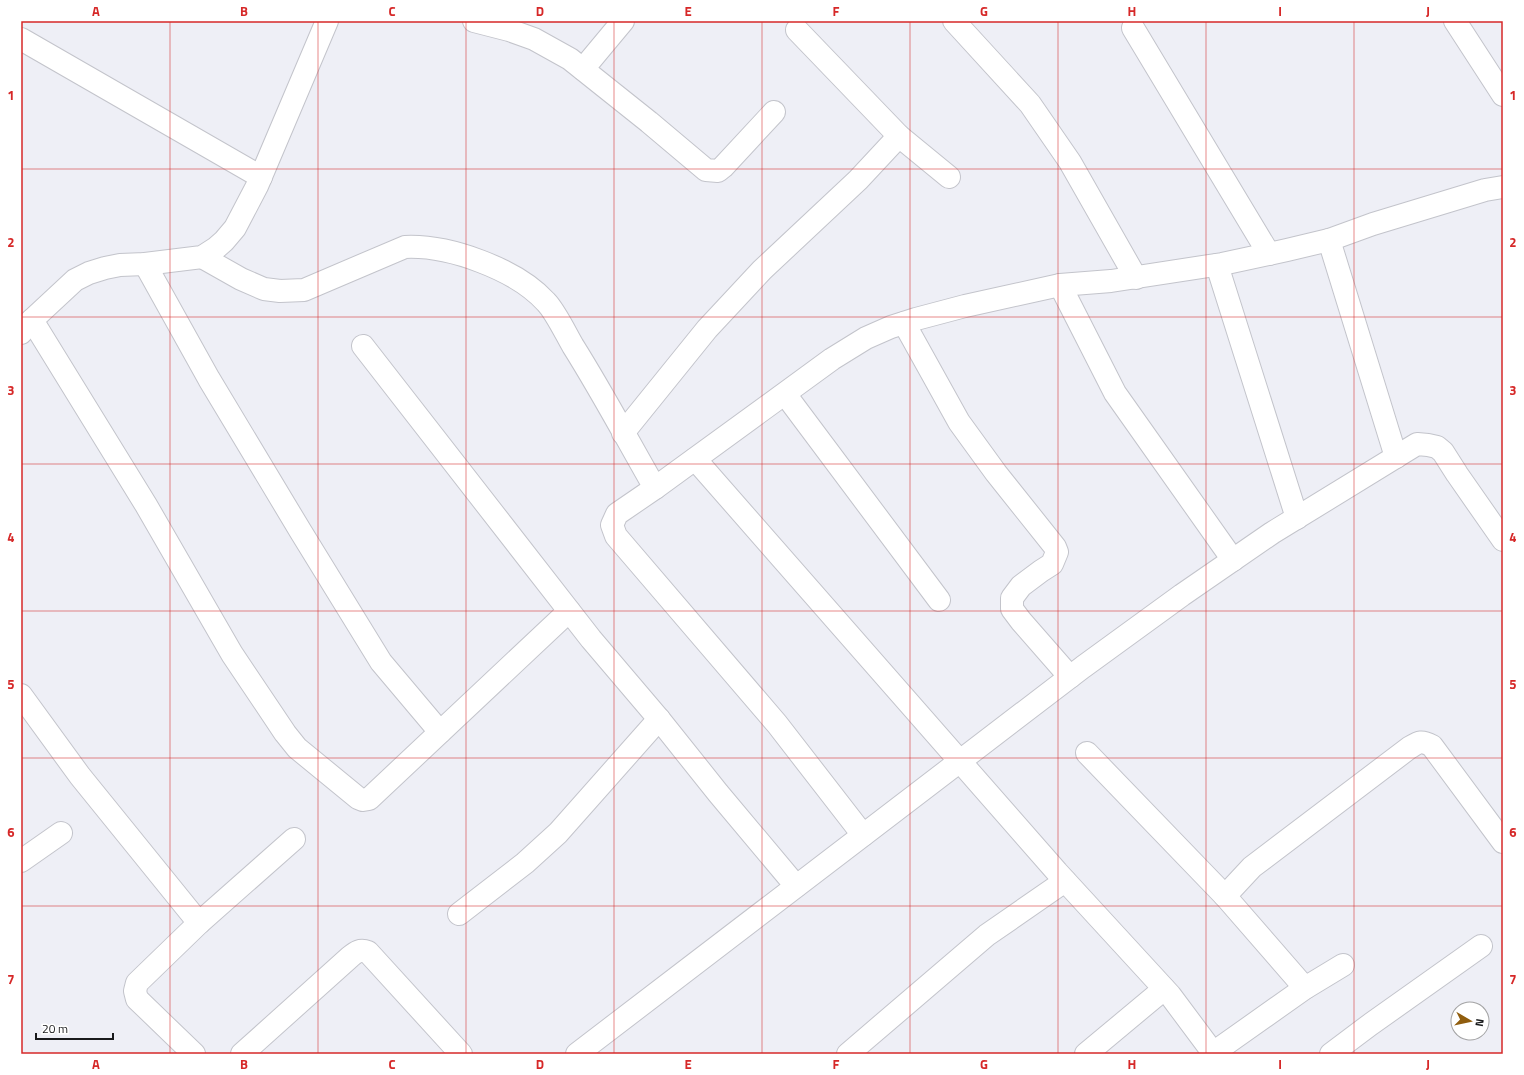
<svg xmlns="http://www.w3.org/2000/svg" width="1524" height="1075" font-family="'Titillium Web',sans-serif">
  <style>
    .lines { fill: none; stroke-linecap: round; stroke-linejoin: round }
    .minor-casing { stroke: #c3c4cb; stroke-width: 24 }
    .minor { stroke: #fff; stroke-width: 22 }
    .grid { fill: none; stroke: #d62828; stroke-width: 1; stroke-opacity: 0.55 }
    .neatline { fill: none; stroke: #d62828; stroke-width: 1.5 }
    .grid-label { font-size: 13px; text-anchor: middle; font-weight: bold; fill: #d62828 }
  </style>
  <rect width="100%" height="100%" fill="#eeeff6"/>
  <g class="lines">
    <g class="minor-casing">
      <g id="minor">
        <path d="M474,21L509,30L534,39L570,59L649,122L706,170L718,171L723,167L774,112"/>
        <path d="M954,21L1030,104L1070,162L1136,278"/>
        <path d="M1455,21L1503,95"/>
        <path d="M1133,28L1269,254"/>
        <path d="M797,30L899,136L949,177"/>
        <path d="M21,39L261,177"/>
        <path d="M583,69L623,21"/>
        <path d="M1329,240L1396,457"/>
        <path d="M202,257L241,279L264,289L280,291L304,290L405,247C449,245 516,269 546,302C555,311 566,334 573,346C602,392 628,441 655,488L832,359L866,338L891,327L916,319L965,306L1060,285L1111,281L1222,264L1287,250L1329,240L1373,224L1485,190L1503,187"/>
        <path d="M145,264L209,379L301,532L381,662L440,732"/>
        <path d="M1217,265L1297,518"/>
        <path d="M1060,285L1115,393L1233,560"/>
        <path d="M32,320L146,505L232,654L285,733L297,748L358,798L363,800L369,799L569,611"/>
        <path d="M904,323L959,422L996,473L1055,547L1057,552L1052,564L1041,571L1021,586L1012,598V609L1021,621L1070,677"/>
        <path d="M21,333L32,320L75,280L89,273L105,268L120,265L145,264L202,257L216,248L224,241L235,228L257,186L327,21"/>
        <path d="M363,346L591,639L659,719L718,793L796,886"/>
        <path d="M785,394L939,600"/>
        <path d="M623,433L707,329L762,270L858,180L899,136"/>
        <path d="M695,459L1057,872L1170,995L1214,1054"/>
        <path d="M655,488L617,514L612,525L616,536L777,724L863,835"/>
        <path d="M21,695L80,776L199,923"/>
        <path d="M1087,753L1225,896L1305,988"/>
        <path d="M21,861L61,833"/>
        <path d="M1225,896L1252,867L1409,748C1419,742 1421,740 1432,746L1503,842"/>
        <path d="M459,914L525,863L558,833L659,719"/>
        <path d="M1213,1053L1305,988L1343,965"/>
        <path d="M194,1054L137,999L135,991L137,983L199,923L294,839"/>
        <path d="M242,1054L350,957C356,952 360,949 368,952L461,1054"/>
        <path d="M577,1054L1083,667L1182,595L1272,533L1417,444L1428,445L1437,447L1443,452L1457,474L1503,540"/>
        <path d="M848,1054L987,935L1065,881"/>
        <path d="M1086,1054L1164,989"/>
        <path d="M1331,1054L1371,1024L1481,946"/>
      </g>
    </g>
    <use href="#minor" class="minor"/>
  </g>
  <path class="grid" d="M170,21V1054M318,21V1054M466,21V1054M614,21V1054M762,21V1054M910,21V1054M1058,21V1054M1206,21V1054M1354,21V1054M21,169H1503M21,317H1503M21,464H1503M21,611H1503M21,758H1503M21,906H1503"/>
  <rect width="1524" height="1075" fill="none" stroke="#ffffff" stroke-width="44"/>
  <g transform="translate(1470 1021) rotate(99)"><circle r="19" fill="#ffffff" stroke="#a3a3a4"/>
  <path d="M0-3L7 15L0 10L-7 15Z" fill="#905d0e"/>
  <text y="-6" font-size="11" font-weight="bold" text-anchor="middle" fill="#191a1c">N</text>
  </g>
  <path d="M36 1033v6h77v-6" fill="none" stroke="#191a1c" stroke-width="2"/>
  <text x="42" y="1033" font-size="12" fill="#191a1c" stroke="#ffffff" stroke-width="3" paint-order="stroke">20 m</text>
  <rect x="22" y="22" width="1480" height="1031" class="neatline"/>
  <g class="grid-label">
    <text x="96" y="16">A</text>
    <text x="244" y="16">B</text>
    <text x="392" y="16">C</text>
    <text x="540" y="16">D</text>
    <text x="688" y="16">E</text>
    <text x="836" y="16">F</text>
    <text x="984" y="16">G</text>
    <text x="1132" y="16">H</text>
    <text x="1280" y="16">I</text>
    <text x="1428" y="16">J</text>
    <text x="11" y="100">1</text>
    <text x="1513" y="100">1</text>
    <text x="11" y="247">2</text>
    <text x="1513" y="247">2</text>
    <text x="11" y="395">3</text>
    <text x="1513" y="395">3</text>
    <text x="11" y="542">4</text>
    <text x="1513" y="542">4</text>
    <text x="11" y="689">5</text>
    <text x="1513" y="689">5</text>
    <text x="11" y="837">6</text>
    <text x="1513" y="837">6</text>
    <text x="11" y="984">7</text>
    <text x="1513" y="984">7</text>
    <text x="96" y="1069">A</text>
    <text x="244" y="1069">B</text>
    <text x="392" y="1069">C</text>
    <text x="540" y="1069">D</text>
    <text x="688" y="1069">E</text>
    <text x="836" y="1069">F</text>
    <text x="984" y="1069">G</text>
    <text x="1132" y="1069">H</text>
    <text x="1280" y="1069">I</text>
    <text x="1428" y="1069">J</text>
  </g>
</svg>
